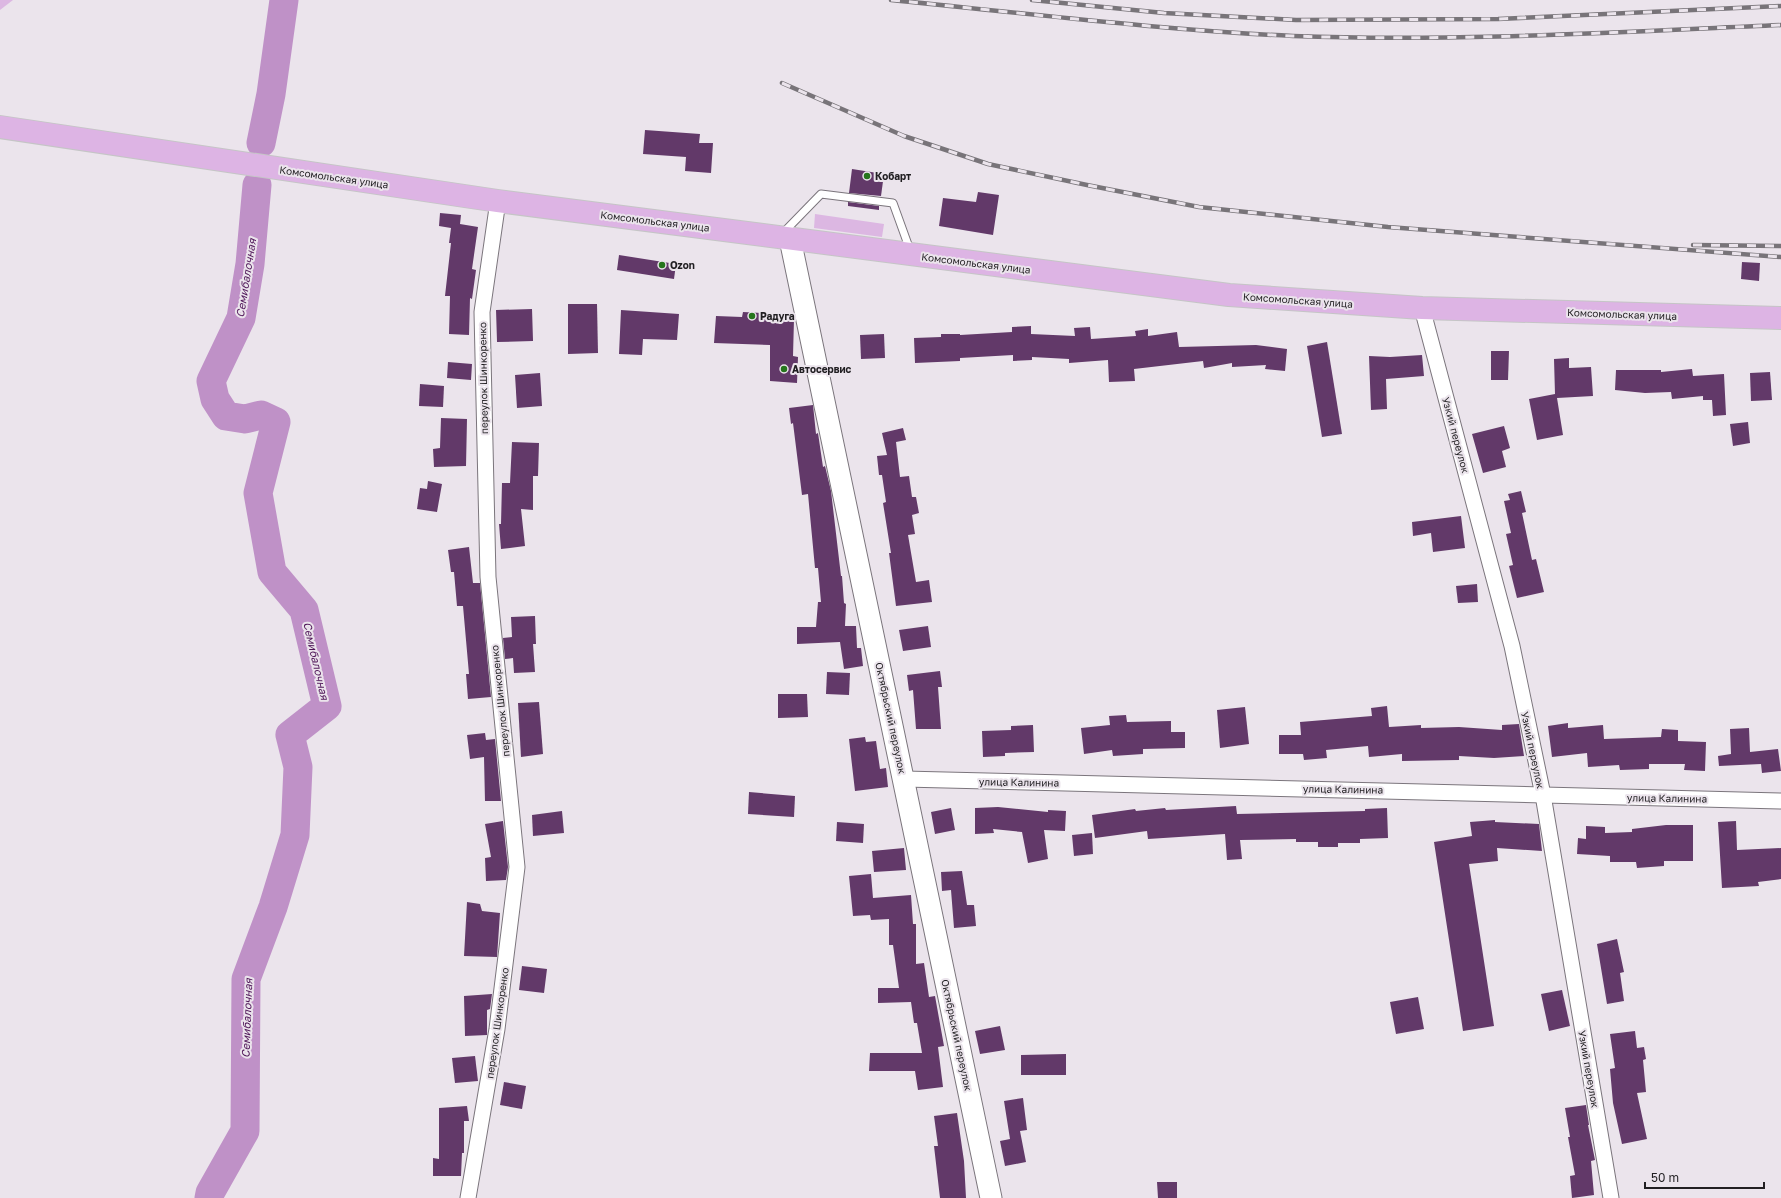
<svg xmlns="http://www.w3.org/2000/svg" width="1781" height="1198" font-family="'Golos Text',sans-serif">
  <style>
    .green { fill: #dcb7e2 }
    .lines { fill: none; stroke-linecap: round; stroke-linejoin: round }
    .river { stroke: #bf91c7; stroke-width: 29 }
    .building { fill: #623969 }
    .lane-casing { stroke: #7b757c; stroke-width: 9 }
    .street-casing { stroke: #7b757c; stroke-width: 17 }
    .secondary-casing { stroke: #7b757c; stroke-width: 23 }
    .primary-casing { stroke: #c5c5c6; stroke-width: 24 }
    .lane { stroke: #fff; stroke-width: 7 }
    .street { stroke: #fff; stroke-width: 15 }
    .secondary { stroke: #fff; stroke-width: 21 }
    .primary { stroke: #ddb4e4; stroke-width: 22 }
    .rail-casing { stroke: #787479; stroke-width: 4.5 }
    .rail { stroke: #ebe4ec; stroke-width: 3; stroke-dasharray: 9; stroke-linecap: butt }
    .poi-dot { fill: #26751d; stroke: #ebe4ec; stroke-width: 1.5 }
    .labels { text-anchor: middle; stroke-width: 4; stroke-linejoin: round; paint-order: stroke }
    .poi-label { font-size: 10px; font-weight: bold; fill: #211f22; stroke: #ebe4ec; text-anchor: start }
    .street-label { font-size: 10px; fill: #211f22; stroke: #ebe4ec }
    .water-label { font-size: 11px; font-style: italic; fill: #4f1658; stroke: #ebe4ec }
  </style>
  <rect width="100%" height="100%" fill="#ebe4ec"/>
  <g class="green">
    <path d="M0,0H13L0,10Z"/>
    <path d="M815,214L884,224L882,237L814,228Z"/>
  </g>
  <g class="lines">
    <g class="river">
      <path d="M261,143L271,94L284,0"/>
      <path d="M209,1198L210,1193L245,1131L246,979L273,907L295,835L298,767L290,735L327,706L304,610L272,572L258,493L276,422L261,415L245,419L226,416L215,399L211,381L241,318L250,264L257,185"/>
    </g>
  </g>
  <g class="building">
    <path d="M645,130L700,134L699,143H713L711,173L685,171L686,157L643,154Z"/>
    <path d="M852,169L884,174L881,196L849,193Z"/>
    <path d="M978,192L999,195L993,235L939,226L943,198L976,202Z"/>
    <path d="M848,202L879,206V210L848,206Z"/>
    <path d="M440,213L461,215L460,224L478,227L472,269L476,270L472,299L470,298L469,335L449,334L450,296H445L451,243H449L451,228L439,226Z"/>
    <path d="M619,255L676,264L674,279L617,270Z"/>
    <path d="M1742,262L1760,263L1759,281L1741,279Z"/>
    <path d="M568,304H597L598,353L568,354Z"/>
    <path d="M532,309L533,341L497,342L496,310Z"/>
    <path d="M621,310L679,314L677,340L643,339L642,355L619,354Z"/>
    <path d="M743,312L762,313V317L794,319L793,356L798,357L797,383L770,381V345L714,343L716,316L742,317Z"/>
    <path d="M1031,326V334L1075,336L1074,328L1090,327L1091,339L1136,336L1135,331L1148,329V336L1177,332L1179,347L1256,345L1287,349L1285,371L1265,369L1266,365L1232,367V363L1204,368L1203,361L1134,369L1135,381L1109,382L1108,360L1069,363V359L1032,357V360L1013,361V355L960,358V361L915,363L914,338L941,337V334H960V335L1012,332V327Z"/>
    <path d="M884,334L885,358L861,359L860,335Z"/>
    <path d="M1327,342L1342,434L1322,437L1307,346Z"/>
    <path d="M1491,351H1509L1508,380H1491Z"/>
    <path d="M1422,355L1424,376L1386,379L1387,409L1371,410L1369,356L1390,357Z"/>
    <path d="M1569,358V368L1591,367L1593,396L1557,398L1563,435L1537,440L1529,399L1555,394L1554,359Z"/>
    <path d="M448,362L472,364L471,380L447,378Z"/>
    <path d="M1692,369L1693,376L1724,374L1726,415L1713,416L1712,400H1703V396L1672,399L1671,392L1645,393L1615,390L1616,370H1661V372Z"/>
    <path d="M1770,372L1772,400L1751,401L1750,373Z"/>
    <path d="M540,373L542,406L517,408L515,375Z"/>
    <path d="M420,384L444,386L443,407L419,406Z"/>
    <path d="M813,405L816,434L818,433L823,467L825,466L831,491L841,576H842L844,603L846,604L845,626H856L857,648H861L863,666L844,669L840,642L797,644V627H816L818,602H821L818,568H815L808,494L802,495L793,423L791,424L789,408Z"/>
    <path d="M441,418L467,419L466,466L434,467L433,449L440,448Z"/>
    <path d="M1748,422L1750,443L1733,446L1730,424Z"/>
    <path d="M1504,426L1510,448L1502,451L1506,467L1483,473L1472,434Z"/>
    <path d="M903,428L906,440L896,442L900,477L909,476L912,497H916L919,513L912,515L915,534L908,535L916,582L929,580L932,602L896,606L889,553H891L883,503L886,502L882,475H879L877,456L887,455L882,433Z"/>
    <path d="M512,442L539,443L538,476H533V510L521,509L525,546L501,549L499,524H501L502,483H510Z"/>
    <path d="M428,481L442,484L437,512L417,509L420,488L427,489Z"/>
    <path d="M1521,491L1526,512L1522,513L1532,560L1536,559L1544,592L1517,598L1509,566L1513,565L1506,534L1511,533L1504,501L1510,500L1508,494Z"/>
    <path d="M1461,516L1465,548L1433,552L1431,533L1413,536L1412,522Z"/>
    <path d="M469,547L473,583H480L491,697L468,699L466,674H469L463,606H457L454,572H451L448,550Z"/>
    <path d="M1477,584L1478,602L1458,603L1456,586Z"/>
    <path d="M535,616L536,644H533L535,672L514,673L513,658L505,659L503,638L512,637L511,617Z"/>
    <path d="M928,626L931,647L903,651L899,630Z"/>
    <path d="M940,671L942,687H938L941,729H916L913,690L909,691L907,675Z"/>
    <path d="M827,672L850,673L849,695L826,694Z"/>
    <path d="M778,694H807L808,717L778,718Z"/>
    <path d="M539,702L543,754L521,757L518,703Z"/>
    <path d="M1387,706L1389,727L1421,725V728L1459,727L1502,730V725L1519,724L1524,756L1494,758L1459,756V760L1402,761V754L1369,757L1368,746L1326,750L1327,758L1304,760L1303,754H1279V735H1301L1300,722L1372,716L1371,708Z"/>
    <path d="M1245,707L1249,744L1220,748L1217,710Z"/>
    <path d="M1126,715L1127,722L1171,721V732H1185V748L1143,749V754L1113,756L1112,750L1084,754L1081,728L1110,725L1109,716Z"/>
    <path d="M1568,723V728L1603,725L1604,739L1661,737L1662,729L1678,730V741L1706,742L1705,771L1684,770L1685,764H1649V769L1620,770L1619,765L1588,767L1587,753L1552,757L1548,726Z"/>
    <path d="M1033,725L1034,752L1005,753V756L983,757L982,731L1011,730V726Z"/>
    <path d="M1749,728L1750,752L1778,749L1781,771L1762,773L1761,764L1719,766L1718,756L1731,754L1730,729Z"/>
    <path d="M485,733L486,740L495,739L501,801H485L484,757L470,759L467,735Z"/>
    <path d="M865,737L866,742L876,741L880,769L886,768L888,787L855,791L849,739Z"/>
    <path d="M749,792L795,796L794,817L748,814Z"/>
    <path d="M1236,806L1237,814L1365,811V809L1387,808L1388,838L1360,839V843H1338V847H1318V842H1296V839L1240,840L1242,859L1227,860L1225,834L1148,839L1147,831L1095,838L1092,815L1135,809L1136,811L1165,808L1166,810Z"/>
    <path d="M998,807L1048,812V810L1066,811L1065,831L1044,830L1048,859L1028,863L1022,832L993,829L994,833L975,834V808Z"/>
    <path d="M951,808L955,830L935,834L931,812Z"/>
    <path d="M562,811L564,833L533,836L532,815Z"/>
    <path d="M1495,820V822L1539,824L1542,851L1497,848L1498,861L1469,864L1494,1026L1463,1031L1434,842L1472,836L1470,822Z"/>
    <path d="M503,821L508,867L506,880L486,881L485,858L491,857L485,824Z"/>
    <path d="M1736,821L1737,850L1781,848V879L1758,882L1759,886L1722,888L1718,822Z"/>
    <path d="M837,822L864,824L863,843L836,841Z"/>
    <path d="M1666,825H1693V861H1664V866L1637,868L1636,862H1610V856L1577,854L1578,838L1586,839V826L1605,827V833L1632,832V829Z"/>
    <path d="M1092,833L1093,854L1074,856L1072,835Z"/>
    <path d="M904,848L906,870L874,872L872,851Z"/>
    <path d="M962,871L967,905H974L976,926L954,928L951,890L942,891L941,872Z"/>
    <path d="M871,874L873,898L911,895L913,924H916V964L924,963L929,997L935,996L944,1046L938,1047L943,1087L918,1090L915,1071H869L870,1053H922L917,1023H914L911,1002L878,1003V988H899L893,945H889V919L871,920L870,915L853,916L849,876Z"/>
    <path d="M467,902L480,904L482,911L500,913L497,957L464,956Z"/>
    <path d="M1617,939L1624,972L1620,973L1624,1001L1607,1004L1597,944Z"/>
    <path d="M522,966L547,969L544,993L519,990Z"/>
    <path d="M1562,990L1570,1026L1549,1031L1541,994Z"/>
    <path d="M492,994L490,1009L487,1010V1035L465,1036L464,996Z"/>
    <path d="M1418,997L1424,1029L1396,1034L1390,1002Z"/>
    <path d="M1000,1026L1005,1050L980,1054L975,1031Z"/>
    <path d="M1635,1031L1637,1048L1644,1047L1646,1059L1643,1060L1646,1092L1637,1093L1647,1139L1622,1144L1613,1103L1610,1069L1615,1068L1610,1034Z"/>
    <path d="M1066,1054V1075H1021V1055Z"/>
    <path d="M475,1056L478,1081L455,1083L452,1058Z"/>
    <path d="M504,1082L526,1086L522,1109L500,1105Z"/>
    <path d="M1023,1098L1027,1130L1020,1131L1026,1162L1005,1166L1000,1141L1010,1139L1004,1101Z"/>
    <path d="M1586,1105L1589,1125H1588L1595,1160L1591,1161L1594,1195L1572,1198L1570,1176L1575,1175L1568,1137H1570L1565,1108Z"/>
    <path d="M467,1106L469,1121H464V1153H462L461,1176H433V1158L439,1159V1108Z"/>
    <path d="M957,1113L964,1161L966,1198H940L934,1146H938L934,1116Z"/>
    <path d="M1157,1182H1177V1198H1158Z"/>
  </g>
  <g class="lines">
    <g class="lane-casing">
      <path id="lane" d="M783,233L821,194L893,203L910,250"/>
    </g>
    <g class="street-casing">
      <g id="street">
        <path d="M1422,308L1512,646L1543,795L1611,1198"/>
        <path d="M904,779L1781,801"/>
        <path d="M468,1198L497,1029L517,867L488,577L482,312L498,201"/>
      </g>
    </g>
    <g class="secondary-casing">
      <path id="secondary" d="M790,239L991,1198"/>
    </g>
    <g class="primary-casing">
      <path id="primary" d="M0,127L498,201L1229,295L1422,308L1781,318"/>
    </g>
    <use href="#lane" class="lane"/>
    <use href="#street" class="street"/>
    <use href="#secondary" class="secondary"/>
    <use href="#primary" class="primary"/>
    <g class="rail-casing">
      <g id="rail">
        <path d="M891,0C1025,13 1159,30 1293,36C1456,42 1618,32 1781,25"/>
        <path d="M1032,0L1164,13L1296,20L1498,19L1781,6"/>
        <path d="M782,83L904,136L988,164L1087,185L1199,207L1388,227L1781,257"/>
        <path d="M1693,245L1781,246"/>
      </g>
    </g>
    <use href="#rail" class="rail"/>
  </g>
  <g class="poi-dot">
    <circle cx="867" cy="176" r="4"/>
    <circle cx="662" cy="265" r="4"/>
    <circle cx="752" cy="316" r="4"/>
    <circle cx="784" cy="369" r="4"/>
  </g>
  <g class="labels">
    <g class="poi-label">
      <text x="875" y="180">Кобарт</text>
      <text x="670" y="269">Ozon</text>
      <text x="760" y="320">Радуга</text>
      <text x="792" y="373">Автосервис</text>
    </g>
    <g class="street-label">
      <text transform="translate(334 177) rotate(8)" y="4">Комсомольская улица</text>
      <text transform="translate(655 221) rotate(7)" y="4">Комсомольская улица</text>
      <text transform="translate(976 263) rotate(7)" y="4">Комсомольская улица</text>
      <text transform="translate(1298 300) rotate(4)" y="4">Комсомольская улица</text>
      <text transform="translate(1622 314) rotate(2)" y="4">Комсомольская улица</text>
      <text transform="translate(483 378) rotate(-91)" y="4">переулок Шинкоренко</text>
      <text transform="translate(1456 435) rotate(75)" y="4">Узкий переулок</text>
      <text transform="translate(500 701) rotate(-96)" y="4">переулок Шинкоренко</text>
      <text transform="translate(891 718) rotate(78)" y="4">Октябрьский переулок</text>
      <text transform="translate(1533 750) rotate(78)" y="4">Узкий переулок</text>
      <text transform="translate(1019 782) rotate(1)" y="4">улица Калинина</text>
      <text transform="translate(1343 789) rotate(1)" y="4">улица Калинина</text>
      <text transform="translate(1667 798) rotate(1)" y="4">улица Калинина</text>
      <text transform="translate(497 1023) rotate(-82)" y="4">переулок Шинкоренко</text>
      <text transform="translate(957 1035) rotate(78)" y="4">Октябрьский переулок</text>
      <text transform="translate(1589 1069) rotate(80)" y="4">Узкий переулок</text>
    </g>
    <g class="water-label">
      <text transform="translate(246 278) rotate(-81)" y="4">Семибалочная</text>
      <text transform="translate(316 661) rotate(77)" y="4">Семибалочная</text>
      <text transform="translate(247 1018) rotate(-88)" y="4">Семибалочная</text>
    </g>
  </g>
  <path d="M1645 1182v6h119v-6" fill="none" stroke="#211f22" stroke-width="2"/>
  <text x="1651" y="1182" font-size="12" fill="#211f22" stroke="#ebe4ec" stroke-width="3" paint-order="stroke">50 m</text>
</svg>
